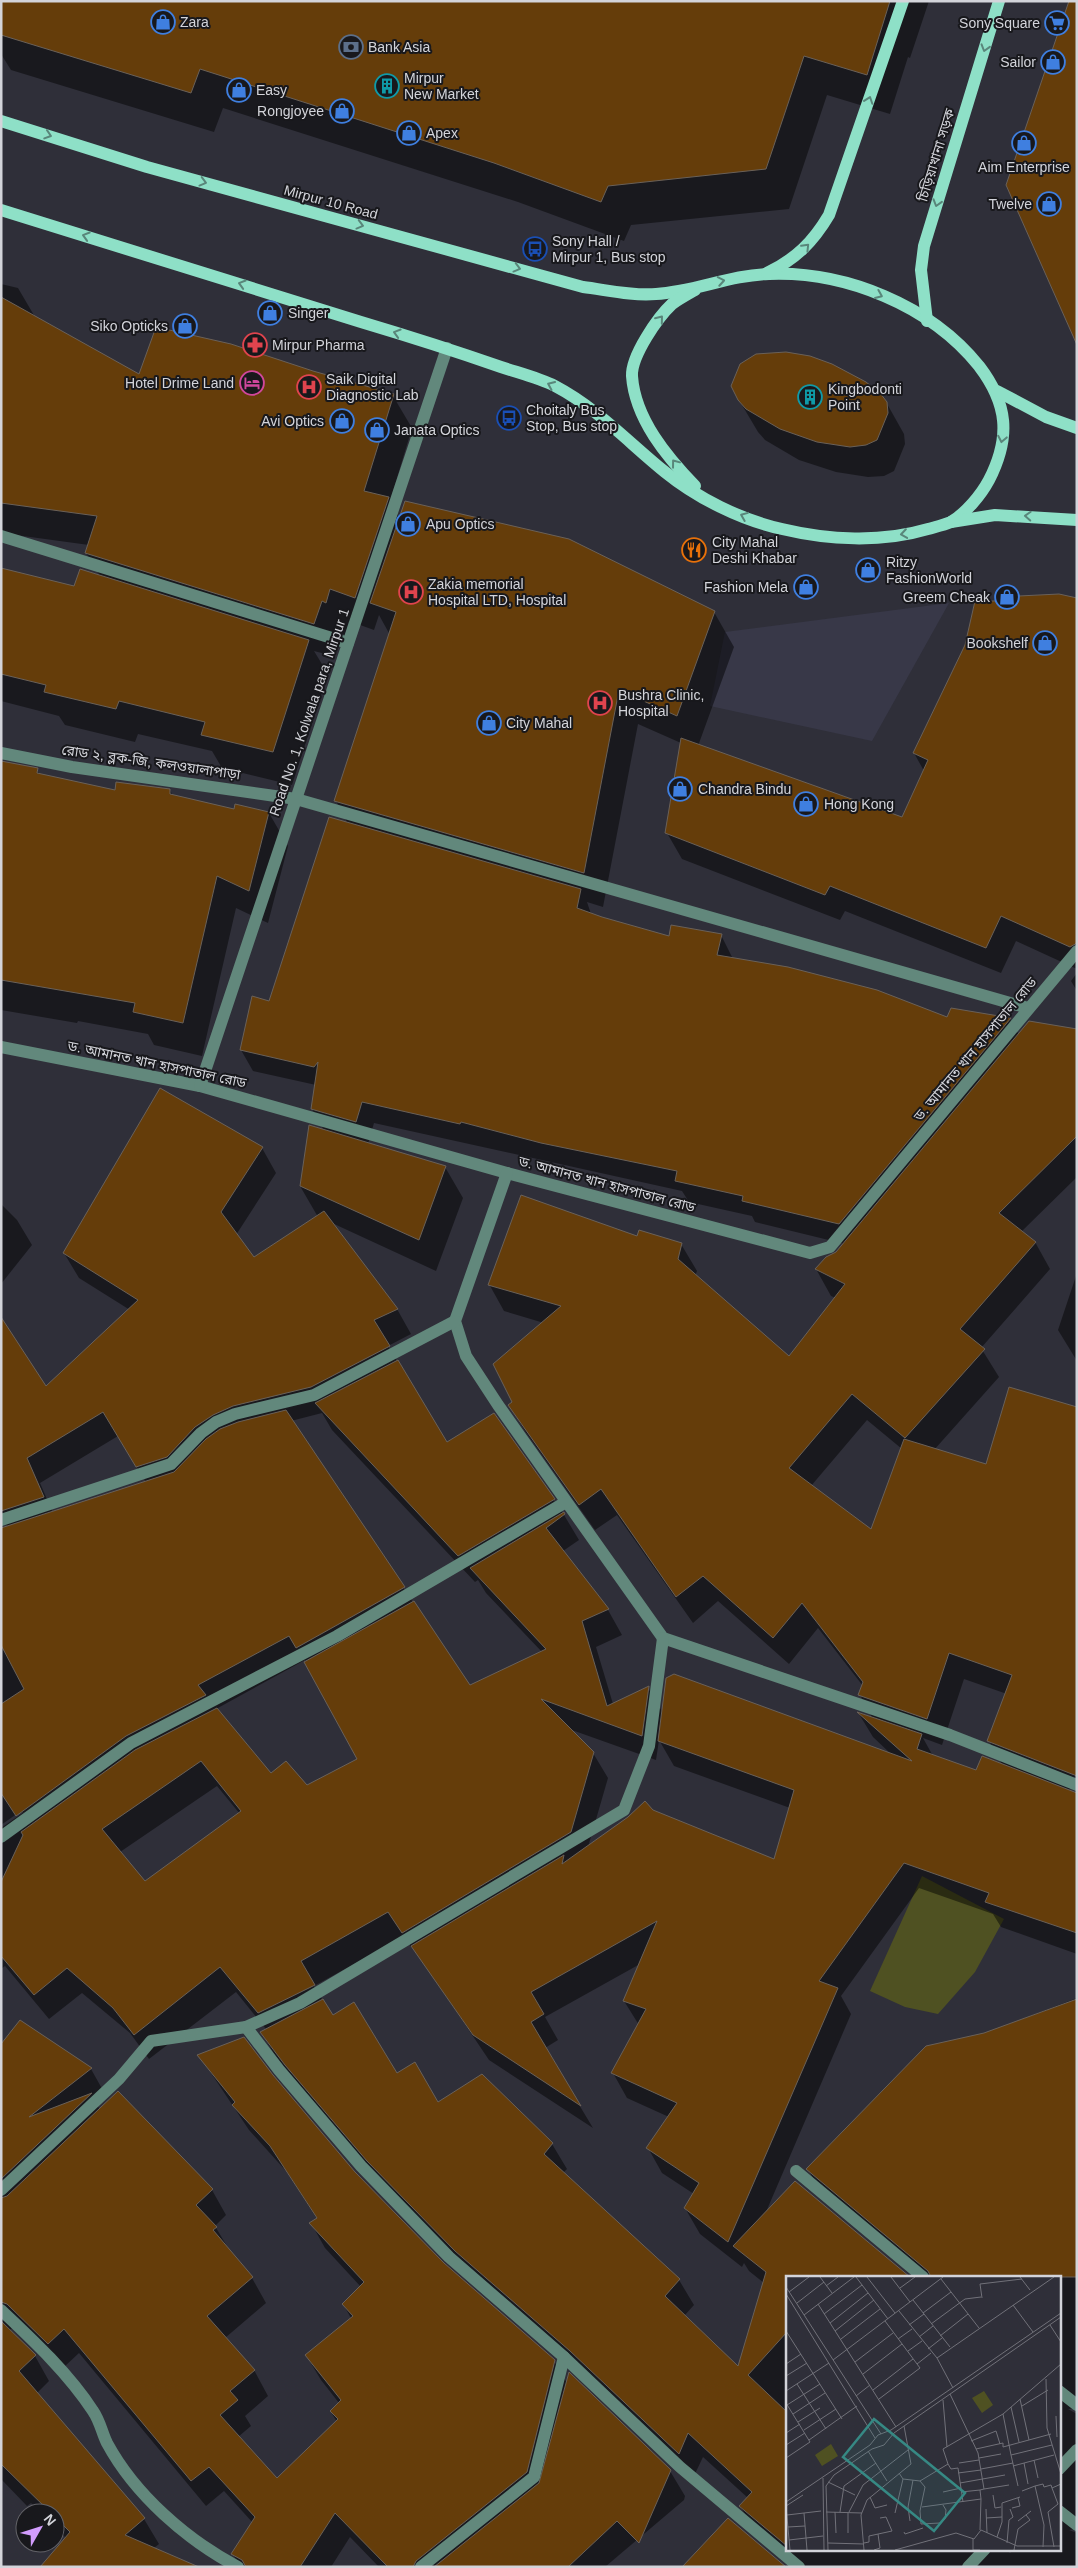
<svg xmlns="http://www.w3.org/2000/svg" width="1078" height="2568" font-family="Arial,'Noto Sans Bengali',sans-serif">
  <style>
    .built { fill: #383848 }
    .green { fill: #4f5122 }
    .shadow { fill: #0007; fill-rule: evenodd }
    .building { fill: #653d0a; stroke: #6a6159; fill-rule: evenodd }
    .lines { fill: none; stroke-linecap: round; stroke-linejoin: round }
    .minor { stroke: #62887c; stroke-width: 12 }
    .major { stroke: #8ee0c7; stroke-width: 12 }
    .oneway { stroke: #59867a }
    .labels { text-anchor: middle; stroke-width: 4; stroke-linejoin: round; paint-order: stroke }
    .poi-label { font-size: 14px; fill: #d3d4da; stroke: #18181c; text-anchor: start }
    .street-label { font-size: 14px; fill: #d3d4da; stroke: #18181c }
    .inset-road { fill: none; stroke: #717179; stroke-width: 1 }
    .view { fill: #368984; fill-opacity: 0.15; stroke: #368984; stroke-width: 2.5 }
    .inset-edge { fill: none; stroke: #d3d4da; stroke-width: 2.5 }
  </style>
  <rect width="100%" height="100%" fill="#2f2f39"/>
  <path class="built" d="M949,603L872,741L710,706L725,632Z"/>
  <path class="green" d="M922,1876L1004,1919L975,1972L938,2014L905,2007L870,1991Z"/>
  <g class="shadow">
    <path d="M1,1H929L910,58L908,57L890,114L827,95L789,209L631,225L624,241L518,202L223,108L214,132L11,70L1,54Z"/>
    <path d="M1,284L18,288L35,317L140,376L312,373L393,396L412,428L390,501L400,519L714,612L734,647L698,746L902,818L924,771L914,753L1077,599V969L1016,941L1001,973L845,911L840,920L682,859L667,833L681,743L638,724L603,907L587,902L591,914L670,937L721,935L733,959L947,1018L1010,1019L1019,1035L1077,1030V1177L1021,1232L1035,1242L1050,1269L981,1348L999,1377L934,1450L1077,1771L1068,1793L1077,1820V1954L1001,1927L993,1914L919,1888L841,1996L851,2014L766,2212L787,2277V2549H1006L1010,2553L1014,2549H1059V2277H921L822,2194L808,2169L926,2047L984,2034L1077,1998V2408L1068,2409L1077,2414V2529L1069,2530L1077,2533V2567H796L755,2531L740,2506L748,2498L703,2457L693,2478L471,2276L383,2186L276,2057L261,2032L266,2029L236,1992L149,2059L130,2033L82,1993L49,2019L5,1966L1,1969V1828L24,1812L18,1813L1,1825V1601L15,1537L1,1517V1320L45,1388L130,1310L79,1278L64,1253L262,1148L276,1173L236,1235L253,1259L318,1217L300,1186L310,1127L325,1132L312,1109L316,1085L253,1071L241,1050L270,1002L348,824L336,801L390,635L379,615L374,630L349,621L345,635L340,633L333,656L314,651L328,674L292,785L222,768L212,751L138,734L135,742L65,725L59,716L1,701V568L75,588L100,576L86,553L89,545L1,533ZM374,1123L682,1191L689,1202L752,1216L755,1222L845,1244L837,1253L816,1269L831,1296L836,1298L790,1358L695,1276L697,1271L681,1244L638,1237L489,1284L504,1311L544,1323L513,1402L509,1405L525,1431L595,1530L617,1515L693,1623L718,1601L789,1664L818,1628L863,1686L860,1695L873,1719L859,1714L873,1737L892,1755L663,1713L648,1688L613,1704L596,1647L622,1635L608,1610L563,1551L579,1540L564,1515L493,1415L447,1444L388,1346L411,1334L397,1309L332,1223L436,1271L463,1198L445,1167L368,1144ZM322,1413L332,1430L475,1582L478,1580L486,1593L542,1652L470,1687L291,1421ZM867,1420L902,1449L872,1531L811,1486ZM118,1436L146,1482L53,1513L40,1483ZM305,1660L358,1760L307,1786L271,1775L216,1709ZM964,1679L1007,1694L989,1741L1003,1766L977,1772L933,1756L923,1738L942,1745ZM569,1729L656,1760L659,1740L674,1766L790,1808L774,1860L653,1811L588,1847L608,1778L593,1753ZM217,1786L240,1814L145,1883L120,1852ZM403,1937L419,1956L489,2060L593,2128L545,2048L558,2040L545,2017L640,1964L624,2001L639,2025L613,2073L627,2098L669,2117L648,2148L662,2173L694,2194L685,2208L700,2234L742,2267L744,2263L749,2271L764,2283L739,2368L684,2316L694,2305L679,2280L563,2173L567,2169L552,2144L438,2103L396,2075L333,2017L314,1986Z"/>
    <path d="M739,400L886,402L904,434L905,444L894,471L884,476L868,477L836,472L799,460L765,440L758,432Z"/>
    <path d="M1,764L37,770L40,775L116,792L170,790L173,796L235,810L269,813L288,846L268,923L236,908L202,1056L154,1045L148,1034L78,1021L77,1023L1,1010Z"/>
    <path d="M1077,973V991L1071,981Z"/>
    <path d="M1,1204L17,1220L32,1245L1,1284Z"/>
    <path d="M1077,1273V1361L1058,1330Z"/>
    <path d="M1,2046L91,2069L105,2094L95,2101L100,2110L212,2190L226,2215L215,2226L231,2253L252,2278L266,2303L225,2338L254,2370L268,2396L245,2416L251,2426L238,2437L277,2479L337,2422L331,2412L339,2403L321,2380L306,2355L351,2318L343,2304L361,2287L325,2248L311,2223L317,2219L286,2171L249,2130L199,2055L272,2076L354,2172L443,2264L554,2361L567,2383L670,2471L685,2496L684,2500L605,2567H379L350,2537L331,2567H240L233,2554L253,2523L224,2491L206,2506L79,2353L63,2368L14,2327L9,2330L35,2356L49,2381L37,2393L144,2519L159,2544L154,2548L66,2538L55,2527V2513H41L31,2503L27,2506L1,2479Z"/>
  </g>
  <g class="building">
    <path d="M1,1H890L867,75L804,56L766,169L608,186L601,202L494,163L200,69L191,93L1,35Z"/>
    <path d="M1069,1H1077V345L1006,185Z"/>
    <path d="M1,297L139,374L156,327L231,344L313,371L394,394L364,491L389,497L355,598L330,589L326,603L322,601L314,624L85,553L97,516L1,503Z"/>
    <path d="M786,352L810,356L832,364L866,382L880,393L887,402L888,413L877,440L866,445L850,447L817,442L780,429L746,409L738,400L731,386L740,364L756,354Z"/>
    <path d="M405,501L569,539L715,611L677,716L619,690L584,873L334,801L396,612L370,603Z"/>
    <path d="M1,568L74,586L80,569L309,640L273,752L201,735L205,722L119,701L116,709L44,692L46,685L1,674Z"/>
    <path d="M1059,594L1077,598V943L1070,947L1001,916L986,948L830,886L825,895L665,833L681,738L902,817L928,760L913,753L965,645L975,601H998L999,597Z"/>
    <path d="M1,761L38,768L37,773L115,790L116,782L170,789V794L234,809L235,804L269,812L249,891L217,876L183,1023L133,1012L135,1003L1,980Z"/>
    <path d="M329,817L581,889L577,908L602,917L669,936L671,925L722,934L717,955L788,967L877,990L947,1017L951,1008L1011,1018L839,1224L742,1201L743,1196L675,1181L677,1171L541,1143L461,1122L460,1124L362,1102L356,1122L311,1109L318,1062L314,1067L240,1050L252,996L269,1001Z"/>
    <path d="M1029,1021L1077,1029V1136L999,1213L1036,1242L960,1329L985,1349L905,1438L852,1394L789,1468L871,1529L904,1439L986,1464L1009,1387L1077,1407V1776L987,1741L1012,1675L949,1653L927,1719L858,1695L863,1682L802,1603L773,1638L703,1576L676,1597L601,1489L579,1505L508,1405L512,1402L493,1364L561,1306L488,1285L521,1195L637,1236L639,1230L682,1243L678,1259L789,1356L845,1284L815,1269L826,1257L836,1252Z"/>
    <path d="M160,1088L263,1147L221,1212L254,1257L324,1211L398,1309L374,1320L390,1346L311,1387L233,1406L213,1415L195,1427L167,1457L136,1467L103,1412L27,1458L44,1497L1,1511V1317L46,1386L138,1300L63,1253Z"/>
    <path d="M309,1125L446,1166L419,1240L300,1186Z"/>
    <path d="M398,1360L447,1442L494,1413L555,1499L458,1556L315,1403Z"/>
    <path d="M286,1410L405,1587L296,1648L289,1636L198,1685L206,1695L126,1736L16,1816L1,1793V1704L24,1689L1,1645V1528L174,1472L206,1439L220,1429L238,1422Z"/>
    <path d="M564,1512L565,1514L546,1528L609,1609L582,1621L607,1706L649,1686L642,1736L541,1699L594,1752L571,1832L402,1933L388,1912L301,1961L315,1985L258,2013L220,1967L134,2035L113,2008L67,1968L34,1995L1,1956V1882L23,1835L21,1832L135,1750L217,1708L271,1773L286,1761L307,1785L357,1759L304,1662L414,1601L470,1685L546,1649L470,1568ZM201,1761L241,1811L145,1881L102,1829Z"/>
    <path d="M674,1674L912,1761L857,1712L922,1734L917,1749L976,1770L982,1756L1077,1793V1933L985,1902L989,1893L904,1863L819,1981L838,1988L728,2242L684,2208L699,2183L646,2148L677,2103L611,2073L646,2009L623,2001L657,1921L531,1992L544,2014L531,2022L581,2106L473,2035L411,1946L564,1855L562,1864L628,1817L645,1801L653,1810L774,1859L794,1790L658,1741L666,1678Z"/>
    <path d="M323,1999L333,2015L354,2002L397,2073L415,2062L438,2102L482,2074L553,2143L544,2154L680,2279L665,2296L738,2366L766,2272L733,2246L795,2181L910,2277H787V2332L748,2375L787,2412V2546L739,2506L752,2492L688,2433L679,2454L570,2351L455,2251L367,2161L285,2065L260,2032Z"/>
    <path d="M1077,1999V2277H931L928,2271L806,2169L926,2046L984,2033Z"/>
    <path d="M20,2020L92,2068L29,2117L92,2093L1,2179V2044Z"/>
    <path d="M244,2037L273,2075L355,2172L444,2263L555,2360L527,2472L416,2561L413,2567H388L335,2513L300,2567H246L242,2560L231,2554L255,2517L209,2467L191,2481L64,2329L48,2344L7,2304L1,2302V2198L7,2196L118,2091L213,2189L196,2205L217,2227L213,2230L253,2277L207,2316L255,2370L230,2391L238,2400L220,2415L277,2478L338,2419L330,2411L341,2400L305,2355L353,2316L342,2304L364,2282L309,2223L317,2218L270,2146L232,2105L235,2102L197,2055Z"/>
    <path d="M1,2321L36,2355L19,2371L145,2518L125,2535L199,2567H40L70,2532L55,2517V2513H51L1,2464Z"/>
    <path d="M569,2372L671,2470L639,2543L617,2521L568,2567H434L539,2483Z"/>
    <path d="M728,2518L786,2567H682Z"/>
  </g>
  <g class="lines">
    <g class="minor">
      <path d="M1,536L348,643"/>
      <path d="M1,753L72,767L296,799L1028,1008"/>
      <path d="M1,1047L200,1086L507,1173L810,1253L830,1247L1077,951"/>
      <path d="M200,1086L447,348"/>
      <path d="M507,1173L455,1321L466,1356L498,1405L663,1638L950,1735L1077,1785"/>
      <path d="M1,1520L171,1464L201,1433L216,1422L235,1414L314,1395L455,1321"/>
      <path d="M1,1837L131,1743L337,1636L566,1502"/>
      <path d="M246,2027L279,2070L361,2166L449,2257L564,2357L680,2467L799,2567"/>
      <path d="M796,2171L923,2277"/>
      <path d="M1,2190L119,2079L151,2041L246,2027L300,2003L624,1810L649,1746L663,1638"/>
      <path d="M1,2310C34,2341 69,2374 93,2411C100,2421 102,2433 107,2443C135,2495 187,2540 238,2567"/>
      <path d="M1059,2391L1077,2405"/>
      <path d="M1059,2469L1077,2450"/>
      <path d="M1059,2511L1077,2525"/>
      <path d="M421,2567L534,2477L564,2357"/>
      <path d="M968,2567L985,2549"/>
    </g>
    <g class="major">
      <path d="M1,121L147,167L583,287C607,290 632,296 656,294C694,292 730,275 769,274C845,271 930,305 979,366C1008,404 1011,437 989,480C981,495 966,513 951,522C944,525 935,527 928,529C881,543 828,540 782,529C741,520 697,498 665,472C629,443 597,408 555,386C539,378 519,373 501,367C455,351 408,336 361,322C241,284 121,247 1,210"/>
      <path d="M767,273C796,259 813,242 829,215L903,1"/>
      <path d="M695,290C688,294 679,299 672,304C658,317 631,356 632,376C635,419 667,457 695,486"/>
      <path d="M927,321L921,270L924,246L999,1"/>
      <path d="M997,391L1046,417L1077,428"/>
      <path d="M951,522L995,515L1077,520"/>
    </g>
  </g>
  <defs><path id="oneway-chevron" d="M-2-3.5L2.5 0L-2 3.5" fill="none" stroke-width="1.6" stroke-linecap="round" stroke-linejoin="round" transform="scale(1.25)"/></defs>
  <g class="oneway">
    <use href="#oneway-chevron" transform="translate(985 48) rotate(107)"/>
    <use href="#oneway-chevron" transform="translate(869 100) rotate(-71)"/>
    <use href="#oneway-chevron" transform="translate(48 135) rotate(18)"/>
    <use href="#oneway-chevron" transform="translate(203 182) rotate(15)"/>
    <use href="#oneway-chevron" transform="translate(937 203) rotate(107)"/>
    <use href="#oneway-chevron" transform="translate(360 225) rotate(15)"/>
    <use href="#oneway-chevron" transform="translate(86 236) rotate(-163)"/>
    <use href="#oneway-chevron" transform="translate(806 247) rotate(-46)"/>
    <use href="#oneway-chevron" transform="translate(517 268) rotate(15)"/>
    <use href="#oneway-chevron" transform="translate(721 281) rotate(-10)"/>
    <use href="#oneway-chevron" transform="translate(242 284) rotate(-163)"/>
    <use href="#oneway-chevron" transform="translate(879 295) rotate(23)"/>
    <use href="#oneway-chevron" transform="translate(660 319) rotate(-51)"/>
    <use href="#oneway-chevron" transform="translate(397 333) rotate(-163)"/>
    <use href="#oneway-chevron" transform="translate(551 385) rotate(-156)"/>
    <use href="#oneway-chevron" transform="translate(1002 439) rotate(101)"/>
    <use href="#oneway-chevron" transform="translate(675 463) rotate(-127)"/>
    <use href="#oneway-chevron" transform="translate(744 516) rotate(-158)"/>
    <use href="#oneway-chevron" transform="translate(1028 516) rotate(-177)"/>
    <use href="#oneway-chevron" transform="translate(904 534) rotate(172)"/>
  </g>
  <defs>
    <g id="shop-ring" transform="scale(1.25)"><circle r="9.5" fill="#18181c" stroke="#3f7fe0" stroke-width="1.5"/><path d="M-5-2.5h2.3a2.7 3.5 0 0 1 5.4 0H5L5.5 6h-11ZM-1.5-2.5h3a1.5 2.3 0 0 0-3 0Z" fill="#3f7fe0"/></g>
    <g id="supermarket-ring" transform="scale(1.25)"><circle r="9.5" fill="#18181c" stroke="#3f7fe0" stroke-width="1.5"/><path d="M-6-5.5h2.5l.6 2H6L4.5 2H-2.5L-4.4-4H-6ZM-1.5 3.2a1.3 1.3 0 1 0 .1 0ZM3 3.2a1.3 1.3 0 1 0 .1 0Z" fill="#3f7fe0"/></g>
    <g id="bank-ring" transform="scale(1.25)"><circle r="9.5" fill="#18181c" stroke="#5c6f8a" stroke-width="1.5"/><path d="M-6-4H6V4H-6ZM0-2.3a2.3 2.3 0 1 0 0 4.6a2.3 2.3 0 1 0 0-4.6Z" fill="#5c6f8a"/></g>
    <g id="building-ring" transform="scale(1.25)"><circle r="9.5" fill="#18181c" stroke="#0f9aa8" stroke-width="1.5"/><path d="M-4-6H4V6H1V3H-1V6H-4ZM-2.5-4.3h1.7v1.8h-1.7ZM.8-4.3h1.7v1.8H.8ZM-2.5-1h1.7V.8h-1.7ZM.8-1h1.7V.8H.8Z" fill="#0f9aa8"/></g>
    <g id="bus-ring" transform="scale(1.25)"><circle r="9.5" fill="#18181c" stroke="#1a4fb4" stroke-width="1.5"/><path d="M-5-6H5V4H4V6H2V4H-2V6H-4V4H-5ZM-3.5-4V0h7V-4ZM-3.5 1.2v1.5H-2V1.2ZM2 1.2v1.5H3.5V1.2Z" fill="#1a4fb4"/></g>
    <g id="pharmacy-ring" transform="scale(1.25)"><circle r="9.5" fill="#18181c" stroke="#e0444e" stroke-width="1.5"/><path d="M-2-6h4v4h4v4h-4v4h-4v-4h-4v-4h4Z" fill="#e0444e"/></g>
    <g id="hotel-ring" transform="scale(1.25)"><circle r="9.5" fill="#18181c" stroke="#d1479c" stroke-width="1.5"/><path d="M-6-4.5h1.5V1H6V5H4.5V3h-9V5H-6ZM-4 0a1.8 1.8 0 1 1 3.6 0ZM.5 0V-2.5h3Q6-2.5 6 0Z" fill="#d1479c"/></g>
    <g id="hospital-ring" transform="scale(1.25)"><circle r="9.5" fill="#18181c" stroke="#e0444e" stroke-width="1.5"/><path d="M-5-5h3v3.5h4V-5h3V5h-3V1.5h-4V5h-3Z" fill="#e0444e"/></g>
    <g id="restaurant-ring" transform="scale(1.25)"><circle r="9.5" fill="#18181c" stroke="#e8710a" stroke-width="1.5"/><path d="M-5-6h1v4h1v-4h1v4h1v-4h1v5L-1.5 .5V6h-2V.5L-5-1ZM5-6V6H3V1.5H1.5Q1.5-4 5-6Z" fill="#e8710a"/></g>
  </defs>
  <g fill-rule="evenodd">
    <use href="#shop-ring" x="163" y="22"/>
    <use href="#supermarket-ring" x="1057" y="23"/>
    <use href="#bank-ring" x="351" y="47"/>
    <use href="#shop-ring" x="1053" y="62"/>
    <use href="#building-ring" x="387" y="86"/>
    <use href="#shop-ring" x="239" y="90"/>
    <use href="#shop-ring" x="342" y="111"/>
    <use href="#shop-ring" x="409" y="133"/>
    <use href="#shop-ring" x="1024" y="143"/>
    <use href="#shop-ring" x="1049" y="204"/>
    <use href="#bus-ring" x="535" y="249"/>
    <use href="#shop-ring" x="270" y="313"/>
    <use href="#shop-ring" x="185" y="326"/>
    <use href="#pharmacy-ring" x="255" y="345"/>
    <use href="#hotel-ring" x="252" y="383"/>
    <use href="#hospital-ring" x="309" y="387"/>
    <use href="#building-ring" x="810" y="397"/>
    <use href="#bus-ring" x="509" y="418"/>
    <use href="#shop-ring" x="342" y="421"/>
    <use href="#shop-ring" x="377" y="430"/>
    <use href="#shop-ring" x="408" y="524"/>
    <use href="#restaurant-ring" x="694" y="550"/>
    <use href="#shop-ring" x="868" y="570"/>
    <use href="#shop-ring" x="806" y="587"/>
    <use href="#hospital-ring" x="411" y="592"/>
    <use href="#shop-ring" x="1007" y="597"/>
    <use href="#shop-ring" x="1045" y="643"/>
    <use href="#hospital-ring" x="600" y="703"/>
    <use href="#shop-ring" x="489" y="723"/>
    <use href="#shop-ring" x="680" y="789"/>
    <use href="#shop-ring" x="806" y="804"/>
  </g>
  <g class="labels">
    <g class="poi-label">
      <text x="180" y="27">Zara</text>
      <text x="1040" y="28" text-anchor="end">Sony Square</text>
      <text x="368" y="52">Bank Asia</text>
      <text x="1036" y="67" text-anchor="end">Sailor</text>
      <text x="404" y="83">Mirpur<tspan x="404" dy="16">New Market</tspan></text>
      <text x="256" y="95">Easy</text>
      <text x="324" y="116" text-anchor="end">Rongjoyee</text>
      <text x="426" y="138">Apex</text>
      <text x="1024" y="172" text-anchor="middle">Aim Enterprise</text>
      <text x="1032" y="209" text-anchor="end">Twelve</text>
      <text x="552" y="246">Sony Hall /<tspan x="552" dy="16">Mirpur 1, Bus stop</tspan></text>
      <text x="288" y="318">Singer</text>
      <text x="168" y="331" text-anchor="end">Siko Opticks</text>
      <text x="272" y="350">Mirpur Pharma</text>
      <text x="326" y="384">Saik Digital<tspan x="326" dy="16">Diagnostic Lab</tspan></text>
      <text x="234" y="388" text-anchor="end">Hotel Drime Land</text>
      <text x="828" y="394">Kingbodonti<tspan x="828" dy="16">Point</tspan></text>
      <text x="526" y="415">Choitaly Bus<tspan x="526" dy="16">Stop, Bus stop</tspan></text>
      <text x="324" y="426" text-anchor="end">Avi Optics</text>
      <text x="394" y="435">Janata Optics</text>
      <text x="426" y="529">Apu Optics</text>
      <text x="712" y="547">City Mahal<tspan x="712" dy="16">Deshi Khabar</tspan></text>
      <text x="886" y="567">Ritzy<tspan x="886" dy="16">FashionWorld</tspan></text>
      <text x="428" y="589">Zakia memorial<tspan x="428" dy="16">Hospital LTD, Hospital</tspan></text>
      <text x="788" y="592" text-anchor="end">Fashion Mela</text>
      <text x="990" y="602" text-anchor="end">Greem Cheak</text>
      <text x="1028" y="648" text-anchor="end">Bookshelf</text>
      <text x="618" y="700">Bushra Clinic,<tspan x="618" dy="16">Hospital</tspan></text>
      <text x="506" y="728">City Mahal</text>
      <text x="698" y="794">Chandra Bindu</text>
      <text x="824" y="809">Hong Kong</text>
    </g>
    <g class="street-label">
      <text transform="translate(936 155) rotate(-73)" y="5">চিড়িয়াখানা সড়ক</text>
      <text transform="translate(331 202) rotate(15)" y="5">Mirpur 10 Road</text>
      <text transform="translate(309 712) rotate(-71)" y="5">Road No. 1, Kolwala para, Mirpur 1</text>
      <text transform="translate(151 762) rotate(8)" y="5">রোড ২, ব্লক-জি, কলওয়ালাপাড়া</text>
      <text transform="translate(975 1049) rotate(-50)" y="5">ড. আমানত খান হাসপাতাল রোড</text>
      <text transform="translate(157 1064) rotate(12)" y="5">ড. আমানত খান হাসপাতাল রোড</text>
      <text transform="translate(607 1184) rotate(15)" y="5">ড. আমানত খান হাসপাতাল রোড</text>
    </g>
  </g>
  <g transform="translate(786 2276)">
    <rect width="275" height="275" fill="#2f2f39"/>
    <path d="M198,115L207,129L196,137L186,122ZM45,168L52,180L36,190L29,179Z" fill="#4f5122"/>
    <path class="inset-road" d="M34,1L46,17M70,1L102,43M81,1L109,37M105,1L124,26M234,1L244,14M155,3L193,52M40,10L52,1M0,11L95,158M114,12L129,1M3,16L23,1M0,18L89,162M196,22L194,8L236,3M127,24L164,71M11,27L38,6M32,28L110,151M227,29L247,56M113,35L151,82M137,37L165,16M38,38L76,9M18,39L68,1M44,47L82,17M145,48L179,23L195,21M123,49L138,38M264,49L275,66M0,55L56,143M49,55L88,24M154,60L182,38M133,61L147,50M55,63L94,33M112,63L126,53M142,73L156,62M122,75L136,65M151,82L268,1M151,82L167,112M47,84L157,1M69,86L107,57M0,88L15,78M131,88L145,77M77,98L116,68M0,100L21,87M260,103L261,152L275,198M11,108L40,153M87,114L127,83M0,115L43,87M164,118L192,177L198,213M70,120L84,109M93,123L134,92L99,45M234,123L243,164M157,124L161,171M0,127L24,166L0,182M1,129L34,108M236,130L262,114M225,131L233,166M7,138L39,117M217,138L225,179L266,169M270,140L271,161M12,146L34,132M18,154L50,133M0,157L14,148M23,164L71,130M185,165L210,155L214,168M0,169L19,157M190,173L217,167V171L265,158M82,175L101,205M225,179L232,210M193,182L215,178M248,184L252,202M173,187L193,184M238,187L242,208M162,188L165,193L172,192L177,226M227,190L268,179M195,193L227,187M172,197L195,194M37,202L38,274M117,203L134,205L162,188L157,173L217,138L275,88M134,205L139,211L134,235L135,248L154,247L159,243L160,234L157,229M42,206L69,219M174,207L219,199M249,210L257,208L258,211L265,209L266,212M198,213L223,209M236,215L249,210L258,249L257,271M157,216L175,212M175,216L194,214M207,219L209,232L215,231M84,221L89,232L101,229M0,226L84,169L92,159L105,154L275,37M0,230L4,274M0,230L17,219M136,231L195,223L194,214L198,213M226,232L234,230L232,222M200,233L201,257M40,236L76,237M49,236L50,257M54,236L58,210L90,187M62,236V257M63,236L77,209L122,174M18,237L21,274M109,237L117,203L113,197M1,239L35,235M200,242L216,241M124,245L122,231L127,204M232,245L245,235M2,251L19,250M194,254L195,223M118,256L119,258L137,252M211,261L216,246V227L234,221M187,263V274H194M3,264L37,260M42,267L78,268M78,267L83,266V260L106,255L100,241L94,242M221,267L223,244L227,241L224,233M268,271L262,236L272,228L266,212L275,208M42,274L40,210L48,199L86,173L98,169L108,157L275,41M78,274L75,239L81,224L125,188L118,150M88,274L94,272L92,258M109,274L170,257L188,263L195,254L231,270H275M228,274L232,253L244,244L240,239"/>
    <path class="view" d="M88,143L179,217L148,255L57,181Z"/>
    <rect width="275" height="275" class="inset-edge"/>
  </g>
  <rect width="1078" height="2568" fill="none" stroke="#d3d4da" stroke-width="5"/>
  <g transform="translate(40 2528) rotate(51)"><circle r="24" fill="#18181c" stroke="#636368"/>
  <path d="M0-4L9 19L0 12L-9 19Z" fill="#d29cfd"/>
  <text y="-8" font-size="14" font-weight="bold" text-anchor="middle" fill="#d3d4da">N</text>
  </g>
</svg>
